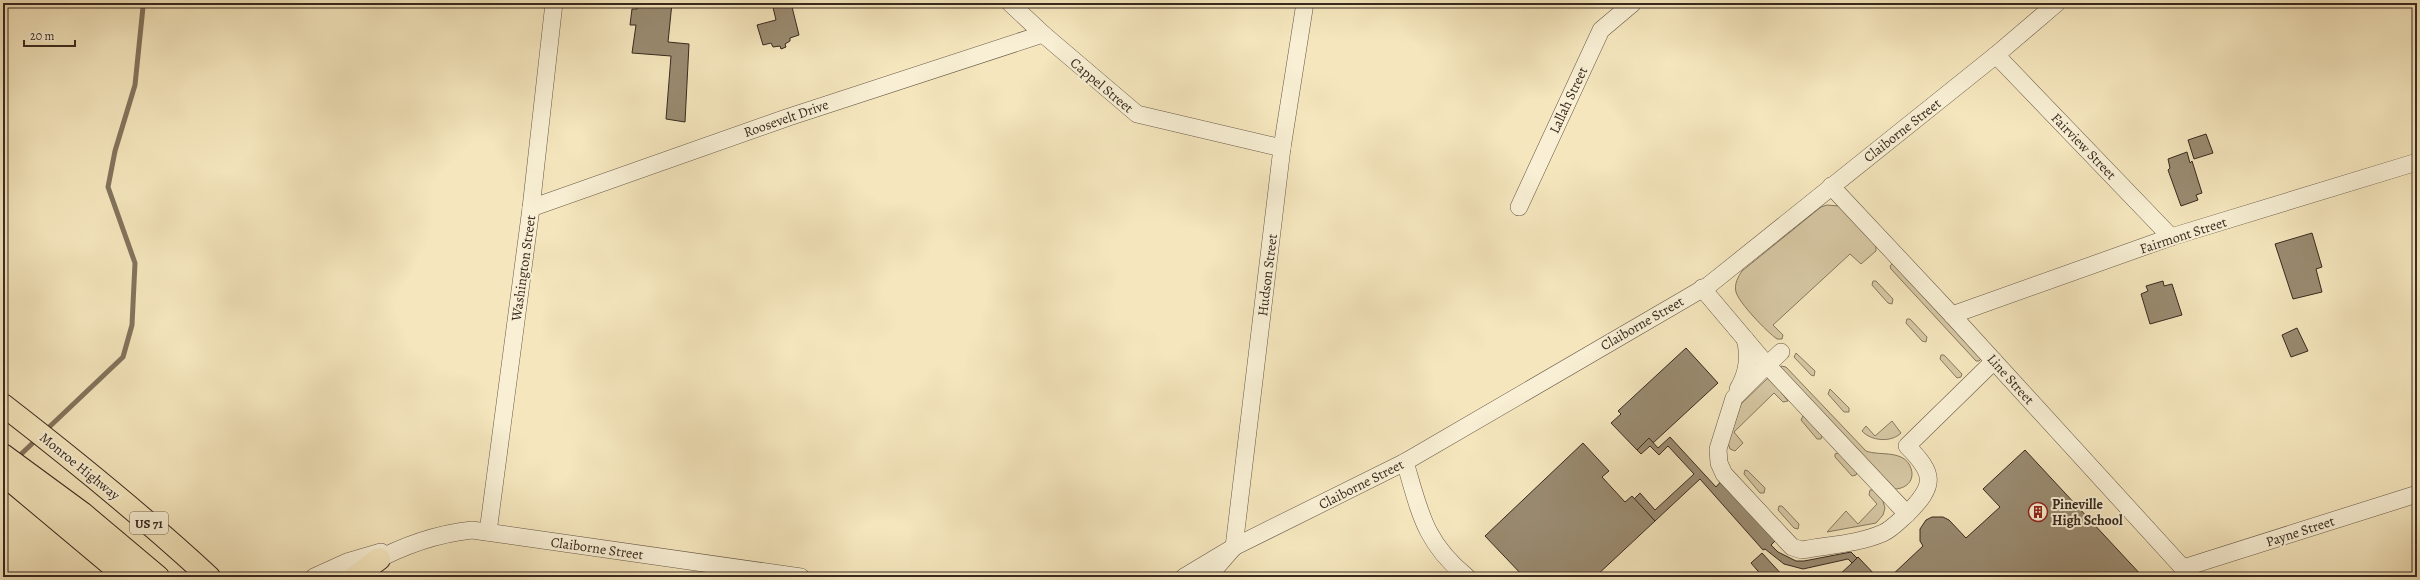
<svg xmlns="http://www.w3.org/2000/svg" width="2420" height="580" font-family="Alegreya,serif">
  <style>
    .green { fill: #d5c6a2; stroke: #867860 }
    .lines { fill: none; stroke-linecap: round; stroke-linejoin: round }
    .stream { stroke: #83745d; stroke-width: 5 }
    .building { fill: #9a8b71; stroke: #38291f }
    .minor-casing { stroke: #675846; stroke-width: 18 }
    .major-casing { stroke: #38291f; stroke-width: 24 }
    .highway-casing { stroke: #38291f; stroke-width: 24 }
    .minor { stroke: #f8efd4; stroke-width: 17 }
    .major { stroke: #f5e6bd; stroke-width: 22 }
    .highway { stroke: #f5e6bd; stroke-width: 22 }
    .labels { text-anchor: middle; stroke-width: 4; stroke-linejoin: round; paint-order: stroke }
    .shield { fill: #f8efd4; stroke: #726455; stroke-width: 1 }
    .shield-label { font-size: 13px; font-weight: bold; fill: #38291f }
    .street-label { font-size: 14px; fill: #38291f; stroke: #f8efd4 }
    .poi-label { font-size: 14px; font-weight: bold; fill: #38291f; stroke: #f8efd4; text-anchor: start }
  </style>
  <rect width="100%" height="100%" fill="#f5e6bd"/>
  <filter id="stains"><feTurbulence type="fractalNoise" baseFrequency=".005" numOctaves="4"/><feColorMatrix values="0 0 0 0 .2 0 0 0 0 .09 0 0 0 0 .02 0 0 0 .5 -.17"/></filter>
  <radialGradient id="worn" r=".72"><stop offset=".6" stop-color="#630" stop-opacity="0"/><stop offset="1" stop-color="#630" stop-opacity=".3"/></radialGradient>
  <g class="green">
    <path d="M1827,205L1839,206L1876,244V251L1861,264L1850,254L1773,325L1783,335L1782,339H1777C1767,332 1739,303 1736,292C1734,284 1738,277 1742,271L1821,207Z"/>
    <path d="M1893,263L1981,359L1979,361H1976L1891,269L1890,266Z"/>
    <path d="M1873,281H1876L1893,299L1892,304L1888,303L1872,285Z"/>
    <path d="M1907,319H1910L1927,337L1926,342L1922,341L1906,323Z"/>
    <path d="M1796,353L1815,371L1814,376L1811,375L1794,357Z"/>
    <path d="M1941,355H1944L1962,374L1961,377L1957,378L1940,359Z"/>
    <path d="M1781,366L1786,367L1866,451C1879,456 1900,450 1909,464C1917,478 1908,489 1894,489L1780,368Z"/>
    <path d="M1769,377L1788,401L1783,402L1774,393L1734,432L1743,443L1735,451L1730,449L1728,443L1741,404Z"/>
    <path d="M1830,389L1849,408V412H1844L1828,394Z"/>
    <path d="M1803,416L1822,435L1821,439H1817L1801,420Z"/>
    <path d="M1892,421L1901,433C1891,443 1871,441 1862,431L1866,426L1875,436Z"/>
    <path d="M1838,453L1857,472L1856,475L1852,476L1835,457V454Z"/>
    <path d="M1745,470L1748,471L1765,488L1764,493H1760L1744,474Z"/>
    <path d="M1870,490H1874L1882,498L1885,508L1883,515L1876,523L1827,532L1846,511L1858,524L1877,504L1869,495Z"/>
    <path d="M1779,506H1782L1799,524L1798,529L1794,528L1778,510Z"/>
  </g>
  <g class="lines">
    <g class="stream">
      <path d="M45,431L123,357L132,325L135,263L108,187L115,151L135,85L143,7L139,3"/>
      <path d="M16,459L38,438"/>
    </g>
  </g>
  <g class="building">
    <path d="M638,3H672L668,42L689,44L685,122L666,119L671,56L632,53L636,25H630L632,9H637Z"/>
    <path d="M772,3H791L799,35L790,38V41L785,44L786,47L781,49L780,46L773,47L771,43L763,45L757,25L776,20Z"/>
    <path d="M2206,134L2213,153L2194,159L2188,140Z"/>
    <path d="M2187,152L2190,163L2192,161L2202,193L2196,195L2198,200L2181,206L2168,170L2170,168L2168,159Z"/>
    <path d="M2312,233L2322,267L2316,269L2322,292L2293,299L2275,244Z"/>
    <path d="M2163,281L2164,286L2172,284L2182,315L2150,324L2141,294L2148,291L2146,286Z"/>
    <path d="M2297,328L2308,351L2291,357L2282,335Z"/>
    <path d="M1686,348L1718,383L1653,443L1649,438L1637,450L1611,423L1621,414L1618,411Z"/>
    <path d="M1670,437L1716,487L1722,480L1777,539L1771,545L1778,552L1796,561H1804L1851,552L1857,558L1852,563L1848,559L1803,569L1784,564L1765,549L1763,550L1700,479L1655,521L1634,499L1640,493L1655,510L1694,474L1668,446L1659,455L1650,446L1641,454L1637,450L1649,438L1658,448Z"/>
    <path d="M1583,443L1609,471L1602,477L1625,502L1632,496L1655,521L1595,577H1524L1485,536Z"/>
    <path d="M2025,450L2143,577H1890L1923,546L1920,541V529L1926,520L1932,517H1943L1949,520L1966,538L2000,507L1983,489Z"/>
    <path d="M1762,553L1784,577H1763L1751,563Z"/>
    <path d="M1858,557L1877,577H1837L1852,563Z"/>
  </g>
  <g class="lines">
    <g class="minor-casing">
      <g id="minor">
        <path d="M1010,3L1043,34L1137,114L1282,148"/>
        <path d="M1996,55L2171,237"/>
        <path d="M1831,186L1952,315L2183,568L2184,577"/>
        <path d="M1519,207L1601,30L1633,3"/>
        <path d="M531,208L789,117L1043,34"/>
        <path d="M1702,288L1767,365L1734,398L1718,449L1719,463L1724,474L1792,547L1802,550C1828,545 1858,544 1883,533C1892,529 1900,520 1907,514C1936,485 1935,474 1907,446L1994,361"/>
        <path d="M1952,315L2171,237L2417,162"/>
        <path d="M1781,352L1767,365L1907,514"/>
        <path d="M1738,389C1747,374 1750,357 1745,339"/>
        <path d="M1405,462C1420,512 1424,542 1467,577"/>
        <path d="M488,532L531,208L554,3"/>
        <path d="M369,564C402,546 434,534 472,530L801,577"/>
        <path d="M2183,568L2417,494"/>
        <path d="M314,577L347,562L381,552"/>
        <path d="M1184,577L1234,547L1405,462L1709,285L1996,55L2057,3"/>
        <path d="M1208,577L1234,547L1282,148L1305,3"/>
      </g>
    </g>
    <g class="major-casing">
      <g id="major">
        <path d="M3,455L82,513L158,577"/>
        <path d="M3,474L126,577"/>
      </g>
    </g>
    <g class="highway-casing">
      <g id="highway">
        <path d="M3,405C74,460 143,516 209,577"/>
        <path d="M355,577L379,559"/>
      </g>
    </g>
    <use href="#minor" class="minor"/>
    <use href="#major" class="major"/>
    <use href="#highway" class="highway"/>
  </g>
  <defs>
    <g id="building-ring" transform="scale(1)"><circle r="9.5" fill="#f8efd4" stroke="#8f2418" stroke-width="1.5"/><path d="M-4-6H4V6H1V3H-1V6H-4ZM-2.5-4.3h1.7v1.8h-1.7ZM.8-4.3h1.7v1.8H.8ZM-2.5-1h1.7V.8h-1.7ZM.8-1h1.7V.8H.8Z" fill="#8f2418"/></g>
  </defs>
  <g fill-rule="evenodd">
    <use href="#building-ring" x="2038" y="512"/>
  </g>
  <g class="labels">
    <rect class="shield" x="130" y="512" width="38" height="22" rx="3"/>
    <g class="shield-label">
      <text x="149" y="528">US 71</text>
    </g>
    <g class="street-label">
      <text transform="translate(1102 85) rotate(40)" y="5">Cappel Street</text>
      <text transform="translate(1568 100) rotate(-65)" y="5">Lallah Street</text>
      <text transform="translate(786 118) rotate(-19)" y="5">Roosevelt Drive</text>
      <text transform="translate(1902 130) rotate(-38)" y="5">Claiborne Street</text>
      <text transform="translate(2084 146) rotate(46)" y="5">Fairview Street</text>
      <text transform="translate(2183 235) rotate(-18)" y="5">Fairmont Street</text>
      <text transform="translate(523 268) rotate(-82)" y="5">Washington Street</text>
      <text transform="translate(1267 275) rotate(-83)" y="5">Hudson Street</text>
      <text transform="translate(1642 323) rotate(-30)" y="5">Claiborne Street</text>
      <text transform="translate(2011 379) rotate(48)" y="5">Line Street</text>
      <text transform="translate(80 466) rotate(39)" y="5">Monroe Highway</text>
      <text transform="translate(1361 484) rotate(-27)" y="5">Claiborne Street</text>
      <text transform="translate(2300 531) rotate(-18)" y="5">Payne Street</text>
      <text transform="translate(597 548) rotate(8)" y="5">Claiborne Street</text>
    </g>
    <g class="poi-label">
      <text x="2052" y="509">Pineville<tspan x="2052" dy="16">High School</tspan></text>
    </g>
  </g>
  <rect width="2420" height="580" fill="none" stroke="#f5e6bd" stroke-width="16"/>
  <rect x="4" y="4" width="2412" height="572" fill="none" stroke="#38291f" stroke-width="2"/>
  <rect x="8" y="8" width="2404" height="564" fill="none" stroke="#38291f"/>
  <path d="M24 40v6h51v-6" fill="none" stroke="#38291f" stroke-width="2"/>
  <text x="30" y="40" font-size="12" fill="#38291f" stroke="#f8efd4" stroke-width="3" paint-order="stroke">20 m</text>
  <rect width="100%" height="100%" filter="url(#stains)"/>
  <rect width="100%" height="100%" fill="url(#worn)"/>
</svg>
